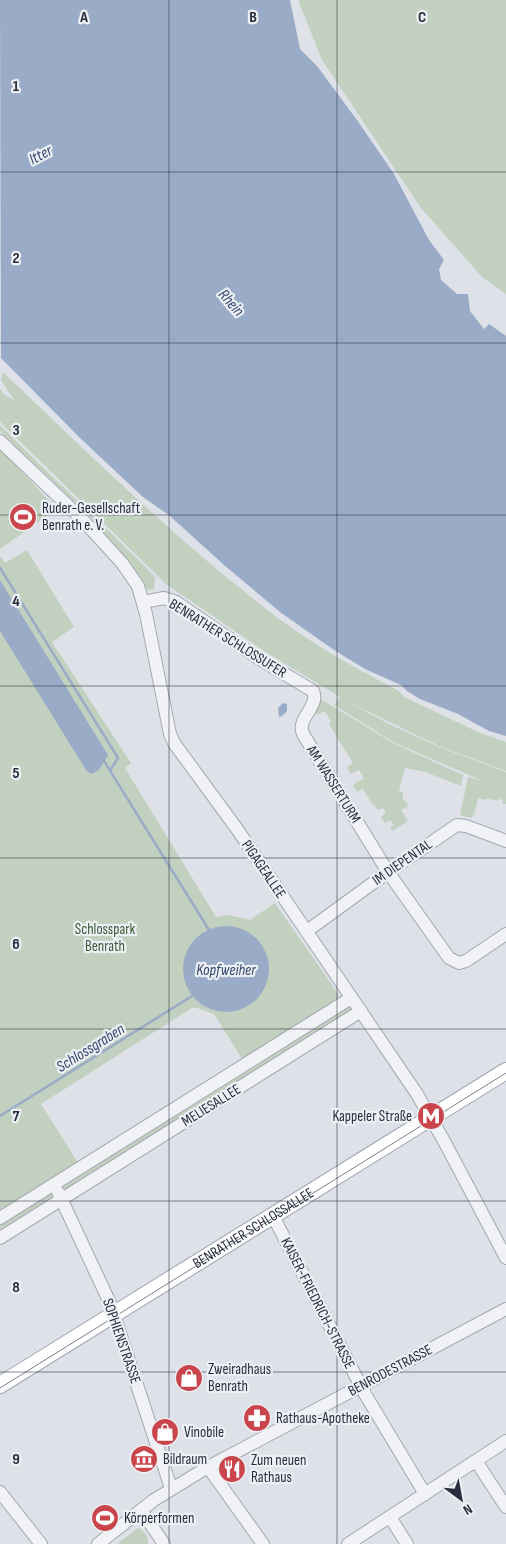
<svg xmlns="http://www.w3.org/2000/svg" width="506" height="1544" font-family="'Sofia Sans Condensed',sans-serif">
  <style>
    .green { fill: #c2d1bf }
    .water { fill: #9aabc7 }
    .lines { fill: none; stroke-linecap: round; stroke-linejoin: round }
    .stream { stroke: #9aabc7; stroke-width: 2.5 }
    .minor-casing { stroke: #a4a7b1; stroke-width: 14 }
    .major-casing { stroke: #9ea4b3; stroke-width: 18 }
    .minor { stroke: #f1f2f6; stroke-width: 12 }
    .major { stroke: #fff; stroke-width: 16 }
    .tram { stroke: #787f90; stroke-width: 1 }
    .grid { fill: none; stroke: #282d3e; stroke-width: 1; stroke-opacity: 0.55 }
    .labels { text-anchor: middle; stroke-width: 4.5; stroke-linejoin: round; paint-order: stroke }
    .poi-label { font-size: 15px; fill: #282d3e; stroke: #edf0f5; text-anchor: start }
    .street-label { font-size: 15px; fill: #282d3e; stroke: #edf0f5 }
    .park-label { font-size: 15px; fill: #385935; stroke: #edf0f5 }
    .water-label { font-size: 16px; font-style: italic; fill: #334870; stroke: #edf0f5 }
    .grid-label { font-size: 16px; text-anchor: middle; font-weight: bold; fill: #282d3e; stroke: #edf0f5; stroke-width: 4.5; stroke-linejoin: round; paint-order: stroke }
  </style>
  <rect width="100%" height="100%" fill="#dee1e7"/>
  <g class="green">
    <path d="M298,0H506V294L482,277L421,208L322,60Z"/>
    <path d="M3,372C87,452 170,534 261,605C303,639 351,666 399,691L404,697L478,732L506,742V771L439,746L346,701L389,724L439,747L506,772V804L502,803L503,800L499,799L498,801L487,798L486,800L478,798L474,816L472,815V818L460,815L468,777L483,781L395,743L334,705L340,697L267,653L166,584L0,422V389L5,395L14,400L1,380Z"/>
    <path d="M0,425C51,477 105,525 155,577L154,589L148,590L138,574L106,537L92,518L5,436L0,431Z"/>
    <path d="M0,449L57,509L0,549Z"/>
    <path d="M27,550L74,627L52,642L131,763L125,768L216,917L228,915L250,920L275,903L339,995L337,999L242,1059L214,1014L197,1008H192L41,1104L80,1166L0,1216V556L5,563Z"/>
    <path d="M319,698L395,744L463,775L461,786L425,772L405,768L399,791L403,793V800L408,804L407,807L401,810L408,821L392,831L390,828L394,825L390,820L385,823L381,817L386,813L383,808L379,810L372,804L363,789L357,792L353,785L364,778L359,770L351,774L347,767L353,763L329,724L331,722L325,711L317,715L313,709Z"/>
    <path d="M348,1003L355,1010L0,1235V1221Z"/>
    <path d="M138,1528C144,1530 149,1538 148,1544H117Z"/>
  </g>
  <g class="water">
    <path d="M0,0H290L300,49L317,66L357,120L394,174L429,240L444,260L439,269L441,280L457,294H468L470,311L484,329L489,324L506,336V736L489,731L458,714L420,699L407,691L401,685L365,669L334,650L280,612L224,565L170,516L143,497L80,438L1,358Z"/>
    <path d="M0,580L108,755L99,770L91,774L86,770L0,631Z"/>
    <path d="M283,703L287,704V711L282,716L279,717L278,708Z"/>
    <circle cx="226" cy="969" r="43"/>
  </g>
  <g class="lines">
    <g class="stream">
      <path d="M0,568L118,758L111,769"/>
      <path d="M104,761L209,930"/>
      <path d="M0,1116L192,996"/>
    </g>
    <g class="minor-casing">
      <g id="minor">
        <path d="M0,441L82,519L122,563L138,586L146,614L170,734L174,743L237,829L417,1094L444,1141L506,1258"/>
        <path d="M143,602L164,598L176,602L258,658L313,691C320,707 296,718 303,734L388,872L449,958L459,963L466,961L506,934"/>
        <path d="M307,931L388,872L457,825L466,826L506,841"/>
        <path d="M58,1192L110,1303L171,1488"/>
        <path d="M273,1216L365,1394L425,1494"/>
        <path d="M0,1218L351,998"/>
        <path d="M0,1238L361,1011"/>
        <path d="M476,1461L506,1507"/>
        <path d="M208,1467L263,1544"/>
        <path d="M0,1492L41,1544"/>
        <path d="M141,1510L164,1544"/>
        <path d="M390,1517L407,1544"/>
        <path d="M98,1544L154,1500L208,1467L506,1309"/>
        <path d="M348,1544L506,1441"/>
      </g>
    </g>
    <g class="major-casing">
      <g id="major">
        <path id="s1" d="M0,1385L506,1071"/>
      </g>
    </g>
    <use href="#minor" class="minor"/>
    <use href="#major" class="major"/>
    <path class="tram" d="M0,1388L506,1073"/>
  </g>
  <path class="grid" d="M169,0V1544M337,0V1544M0,172H506M0,343H506M0,515H506M0,686H506M0,858H506M0,1029H506M0,1201H506M0,1372H506"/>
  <defs>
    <g id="stadium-disc" transform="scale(1.4375)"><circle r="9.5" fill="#ca454b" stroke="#edf0f5"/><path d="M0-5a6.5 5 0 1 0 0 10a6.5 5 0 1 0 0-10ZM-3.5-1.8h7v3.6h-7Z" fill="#fff"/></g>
    <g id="metro-disc" transform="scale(1.4375)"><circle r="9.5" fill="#ca454b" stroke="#edf0f5"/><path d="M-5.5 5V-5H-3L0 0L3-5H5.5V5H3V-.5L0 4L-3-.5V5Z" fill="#fff"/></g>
    <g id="shop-disc" transform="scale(1.4375)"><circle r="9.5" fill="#ca454b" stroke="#edf0f5"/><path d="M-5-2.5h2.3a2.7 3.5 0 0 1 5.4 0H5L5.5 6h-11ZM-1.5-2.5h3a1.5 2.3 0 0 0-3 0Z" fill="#fff"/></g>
    <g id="pharmacy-disc" transform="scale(1.4375)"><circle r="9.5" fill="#ca454b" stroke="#edf0f5"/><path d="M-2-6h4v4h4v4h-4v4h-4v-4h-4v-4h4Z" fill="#fff"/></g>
    <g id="museum-disc" transform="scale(1.4375)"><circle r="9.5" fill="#ca454b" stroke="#edf0f5"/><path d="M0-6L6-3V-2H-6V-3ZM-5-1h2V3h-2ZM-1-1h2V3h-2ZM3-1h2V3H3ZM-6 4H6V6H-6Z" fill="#fff"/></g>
    <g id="restaurant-disc" transform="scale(1.4375)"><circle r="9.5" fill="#ca454b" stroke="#edf0f5"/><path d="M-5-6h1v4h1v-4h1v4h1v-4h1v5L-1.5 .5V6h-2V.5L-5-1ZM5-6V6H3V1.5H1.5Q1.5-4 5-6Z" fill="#fff"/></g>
  </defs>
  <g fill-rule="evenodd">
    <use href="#stadium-disc" x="23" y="517"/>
    <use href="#metro-disc" x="431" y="1116"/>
    <use href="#shop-disc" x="189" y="1378"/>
    <use href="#pharmacy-disc" x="257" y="1418"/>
    <use href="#shop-disc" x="165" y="1432"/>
    <use href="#museum-disc" x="144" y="1459"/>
    <use href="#restaurant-disc" x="232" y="1469"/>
    <use href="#stadium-disc" x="105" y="1518"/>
  </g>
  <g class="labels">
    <g class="poi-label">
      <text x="42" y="513">Ruder-Gesellschaft<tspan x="42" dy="17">Benrath e. V.</tspan></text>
      <text x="412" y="1121" text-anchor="end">Kappeler Straße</text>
      <text x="208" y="1374">Zweiradhaus<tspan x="208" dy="17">Benrath</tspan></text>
      <text x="276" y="1423">Rathaus-Apotheke</text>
      <text x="184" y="1437">Vinobile</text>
      <text x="163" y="1464">Bildraum</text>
      <text x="251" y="1465">Zum neuen<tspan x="251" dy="17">Rathaus</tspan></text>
      <text x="124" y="1523">Körperformen</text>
    </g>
    <g class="street-label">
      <text transform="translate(228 638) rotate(32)" y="5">BENRATHER SCHLOSSUFER</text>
      <text transform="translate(334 784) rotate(58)" y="5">AM WASSERTURM</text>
      <text transform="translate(402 862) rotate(-35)" y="5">IM DIEPENTAL</text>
      <text transform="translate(264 869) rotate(56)" y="5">PIGAGEALLEE</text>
      <text transform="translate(211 1105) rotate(-32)" y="5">MELIESALLEE</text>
      <text dy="5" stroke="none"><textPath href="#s1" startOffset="298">BENRATHER SCHLOSSALLEE</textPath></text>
      <text transform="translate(318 1303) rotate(63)" y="5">KAISER-FRIEDRICH-STRASSE</text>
      <text transform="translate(122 1341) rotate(71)" y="5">SOPHIENSTRASSE</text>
      <text transform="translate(390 1370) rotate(-28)" y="5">BENRODESTRASSE</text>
    </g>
    <g class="park-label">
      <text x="105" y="934">Schlosspark<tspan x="105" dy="17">Benrath</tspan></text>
    </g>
    <g class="water-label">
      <text transform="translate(40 154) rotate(-28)" y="6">Itter</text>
      <text transform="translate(232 302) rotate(49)" y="6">Rhein</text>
      <text x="226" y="975">Kopfweiher</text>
      <text transform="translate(90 1047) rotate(-32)" y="6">Schlossgraben</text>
    </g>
  </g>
  <g class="grid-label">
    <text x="84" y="22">A</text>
    <text x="253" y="22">B</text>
    <text x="422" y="22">C</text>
    <text x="16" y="91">1</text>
    <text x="16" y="263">2</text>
    <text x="16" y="435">3</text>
    <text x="16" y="606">4</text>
    <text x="16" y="778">5</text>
    <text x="16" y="949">6</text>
    <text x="16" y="1121">7</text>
    <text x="16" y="1292">8</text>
    <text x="16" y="1464">9</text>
  </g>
  <g transform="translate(461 1499) rotate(148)" stroke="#edf0f5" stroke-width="4" paint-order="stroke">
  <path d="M0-4L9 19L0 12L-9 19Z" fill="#282d3e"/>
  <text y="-8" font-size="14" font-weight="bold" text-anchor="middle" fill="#282d3e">N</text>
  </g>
</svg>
